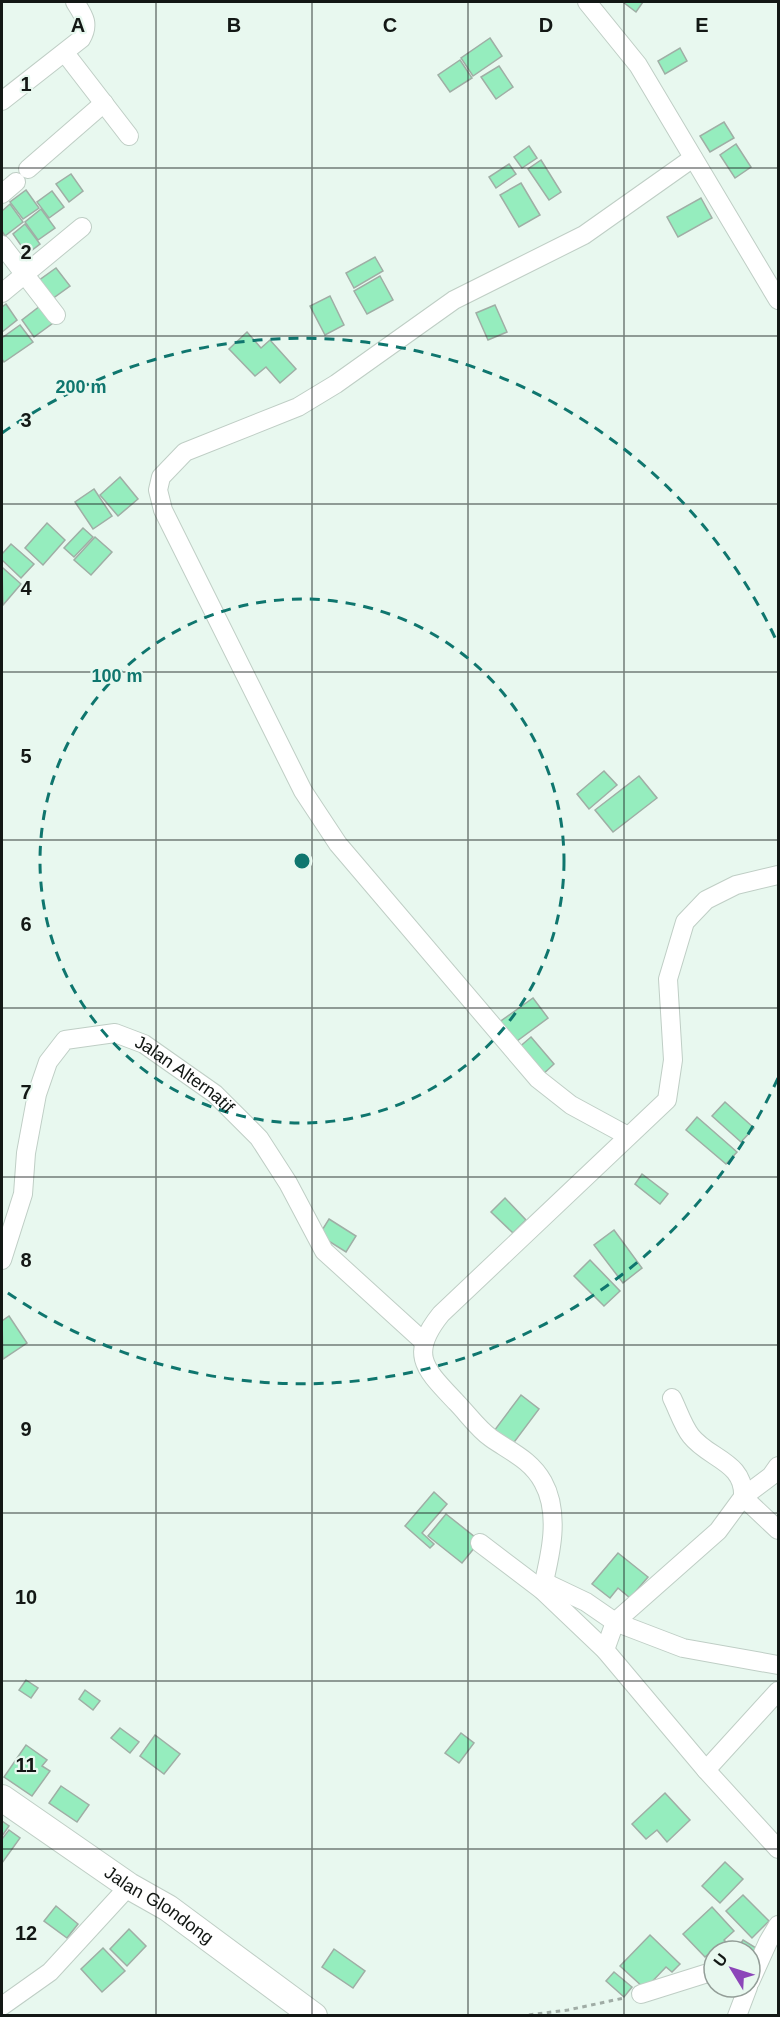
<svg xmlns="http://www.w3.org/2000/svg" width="780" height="2017" font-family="Helvetica,sans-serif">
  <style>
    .building { fill: #95edbe; stroke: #9faea5; stroke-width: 1.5 }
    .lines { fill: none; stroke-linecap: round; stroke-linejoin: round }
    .minor-casing { stroke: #bfcec5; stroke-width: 20 }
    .secondary-casing { stroke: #bfcec5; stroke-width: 28 }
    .path { stroke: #a0aca5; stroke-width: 3; stroke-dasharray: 4.5 4.5; stroke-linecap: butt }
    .minor { stroke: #fff; stroke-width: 18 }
    .secondary { stroke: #fff; stroke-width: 26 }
    .grid { fill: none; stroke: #131815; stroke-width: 1.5; stroke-opacity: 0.55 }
    .ring { fill: none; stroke: #0f766e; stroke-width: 3; stroke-dasharray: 10 8 }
    .labels { text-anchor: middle; stroke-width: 4.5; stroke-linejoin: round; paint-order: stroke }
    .street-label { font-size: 18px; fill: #131815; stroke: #e8f8ef }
    .grid-label { font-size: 20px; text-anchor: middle; font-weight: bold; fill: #131815; stroke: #e8f8ef; stroke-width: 4.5; stroke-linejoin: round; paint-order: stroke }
    .centre { fill: #0f766e; stroke: #e8f8ef; stroke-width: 3 }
    .ring-label { font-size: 18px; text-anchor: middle; font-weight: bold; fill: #0f766e; stroke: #e8f8ef; stroke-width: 4.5; stroke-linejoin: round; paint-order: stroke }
  </style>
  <rect width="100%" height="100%" fill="#e8f8ef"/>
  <g class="building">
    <path d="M623,2H643L636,12Z"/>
    <path d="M490,38L502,56L473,76L461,58Z"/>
    <path d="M680,48L687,61L665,74L658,61Z"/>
    <path d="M460,60L472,78L450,92L438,75Z"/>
    <path d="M499,66L513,87L496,99L481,77Z"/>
    <path d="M724,122L734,138L710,152L700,136Z"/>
    <path d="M736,144L751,167L735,178L720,155Z"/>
    <path d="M529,146L537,158L522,168L514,157Z"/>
    <path d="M541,160L561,192L549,200L528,169Z"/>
    <path d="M509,164L516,174L496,188L489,177Z"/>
    <path d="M71,174L83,191L69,202L56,184Z"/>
    <path d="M521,183L540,215L519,227L500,195Z"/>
    <path d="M26,190L39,208L23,219L10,202Z"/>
    <path d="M52,191L64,207L49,218L37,202Z"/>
    <path d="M701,198L712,218L678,237L667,217Z"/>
    <path d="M10,204L23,222L5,236L2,231V211Z"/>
    <path d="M41,209L55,228L38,240L25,222Z"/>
    <path d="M25,224L40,244L27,254L13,234Z"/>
    <path d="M375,257L383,271L354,288L346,273Z"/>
    <path d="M56,268L70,286L52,299L38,281Z"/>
    <path d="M380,276L393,300L367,314L354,291Z"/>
    <path d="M330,296L344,325L325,335L310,306Z"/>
    <path d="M6,304L17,320L2,332V307Z"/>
    <path d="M495,305L507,332L488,340L476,313Z"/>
    <path d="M40,306L53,323L34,337L22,320Z"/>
    <path d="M20,325L33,342L4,362L2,359V338Z"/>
    <path d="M247,332L261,348L270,340L296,369L280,383L266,367L255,376L229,349Z"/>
    <path d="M120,477L138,499L118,516L100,495Z"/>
    <path d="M94,489L112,516L93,529L75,502Z"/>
    <path d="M47,523L65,540L43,565L25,548Z"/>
    <path d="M83,528L93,537L74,557L64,548Z"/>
    <path d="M95,537L112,552L91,575L74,560Z"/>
    <path d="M11,544L34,564L21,578L2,560V554Z"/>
    <path d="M3,568L21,584L3,605L2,569Z"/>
    <path d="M604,771L617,785L589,809L577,794Z"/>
    <path d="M639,776L657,798L613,832L595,810Z"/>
    <path d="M533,998L548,1018L513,1044L498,1023Z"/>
    <path d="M531,1037L554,1064L540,1077L517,1049Z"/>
    <path d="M725,1102L754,1128L741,1142L712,1116Z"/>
    <path d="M697,1117L737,1152L726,1164L686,1130Z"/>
    <path d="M642,1174L668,1194L660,1204L635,1184Z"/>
    <path d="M505,1198L526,1220L513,1233L491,1212Z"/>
    <path d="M329,1219L356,1236L346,1252L319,1235Z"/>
    <path d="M614,1230L642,1268L623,1283L594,1245Z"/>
    <path d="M590,1260L620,1291L604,1306L574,1276Z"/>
    <path d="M9,1316L27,1343L3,1359L2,1321Z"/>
    <path d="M521,1395L539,1409L512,1445L494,1431Z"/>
    <path d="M434,1492L447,1504L422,1533L434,1544L430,1548L405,1526Z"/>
    <path d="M446,1514L480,1541L462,1563L428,1536Z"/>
    <path d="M618,1553L648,1577L630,1598L618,1588L610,1598L592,1584Z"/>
    <path d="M26,1680L38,1688L31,1698L19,1690Z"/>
    <path d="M85,1690L100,1701L93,1710L79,1699Z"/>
    <path d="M120,1728L139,1742L130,1753L111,1738Z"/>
    <path d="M461,1733L474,1743L459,1763L445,1753Z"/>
    <path d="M155,1735L180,1754L164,1774L140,1756Z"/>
    <path d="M26,1745L47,1760L42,1766L50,1771L32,1796L4,1777Z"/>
    <path d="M61,1786L89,1805L77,1822L49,1803Z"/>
    <path d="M665,1793L690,1820L667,1842L657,1830L646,1839L632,1824Z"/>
    <path d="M2,1821L9,1826L2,1836Z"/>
    <path d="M9,1830L20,1838L2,1863V1839Z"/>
    <path d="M725,1862L743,1879L720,1903L702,1886Z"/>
    <path d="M743,1895L769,1921L752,1938L726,1911Z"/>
    <path d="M56,1906L78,1924L67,1938L44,1921Z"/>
    <path d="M712,1907L734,1931L724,1940L729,1945L723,1951H712L705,1957L683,1934Z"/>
    <path d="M129,1929L146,1946L127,1966L110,1949Z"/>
    <path d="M650,1935L680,1964L672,1972L666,1967L645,1989L620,1966Z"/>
    <path d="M743,1940L756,1948L750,1958V1951H736Z"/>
    <path d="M103,1948L125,1971L102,1992L81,1969Z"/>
    <path d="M334,1949L365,1971L353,1988L322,1967Z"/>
    <path d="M614,1972L632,1987L624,1997L606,1981Z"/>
  </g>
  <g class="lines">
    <g class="minor-casing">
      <g id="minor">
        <path d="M587,2L638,65L778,300"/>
        <path d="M65,53L129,136"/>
        <path d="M2,101L81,39C90,24 84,16 75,2"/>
        <path d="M28,169L104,103"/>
        <path d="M2,194L16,182"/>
        <path d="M2,245L56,315"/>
        <path d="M2,293L82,227"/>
        <path d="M628,1136L571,1105L538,1079L338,844L303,791L163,510L158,490L161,477L185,452L298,407L336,384L454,300L584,235L693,158"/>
        <path id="s1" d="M2,1260L23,1194L26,1153L37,1094L48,1062L65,1040L115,1033L144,1044L215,1094L259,1138L288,1183L324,1251L424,1342"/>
        <path d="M672,1398C678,1410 683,1426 691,1436C709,1459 745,1462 743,1497L778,1530"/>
        <path d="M480,1543L542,1590L605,1650L706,1770L778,1849"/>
        <path d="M544,1582L586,1602L615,1622L683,1648L778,1665"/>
        <path d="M542,1590C550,1557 561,1514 543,1482C531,1460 511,1452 491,1438C478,1429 467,1413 456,1402C425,1369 408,1355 441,1314L667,1100L673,1060L668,979L685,922L706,900L736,885L778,875"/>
        <path d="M605,1650L615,1622L718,1531L743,1497L771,1476L778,1466"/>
        <path d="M706,1770L778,1691"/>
        <path d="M750,1982L768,1942L778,1925"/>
        <path d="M641,1994L711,1972L714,1973"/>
        <path d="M2,2006L50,1972L129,1886"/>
        <path d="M737,2016L748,1987"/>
      </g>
    </g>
    <g class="secondary-casing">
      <g id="secondary">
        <path id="s2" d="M2,1798L129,1886L168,1908L314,2016"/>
      </g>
    </g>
    <path class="path" d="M520,2016L568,2010L624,1998"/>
    <use href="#minor" class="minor"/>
    <use href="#secondary" class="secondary"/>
  </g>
  <path class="grid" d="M156,2V2016M312,2V2016M468,2V2016M624,2V2016M2,168H778M2,336H778M2,504H778M2,672H778M2,840H778M2,1008H778M2,1177H778M2,1345H778M2,1513H778M2,1681H778M2,1849H778"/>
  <g class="ring">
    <circle cx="302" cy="861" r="262"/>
    <path d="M778 1078A523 523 0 0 1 2 1289M2 433A523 523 0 0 1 778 644"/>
  </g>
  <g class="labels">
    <g class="street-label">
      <text dy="6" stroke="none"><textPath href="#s1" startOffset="364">Jalan Alternatif</textPath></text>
      <text dy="6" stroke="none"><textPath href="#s2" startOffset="190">Jalan Glondong</textPath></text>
    </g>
  </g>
  <g class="grid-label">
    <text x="78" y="32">A</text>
    <text x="234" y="32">B</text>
    <text x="390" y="32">C</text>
    <text x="546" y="32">D</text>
    <text x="702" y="32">E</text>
    <text x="26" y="91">1</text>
    <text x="26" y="259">2</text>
    <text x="26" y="427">3</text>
    <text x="26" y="595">4</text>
    <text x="26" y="763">5</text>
    <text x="26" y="931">6</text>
    <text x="26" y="1099">7</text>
    <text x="26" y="1267">8</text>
    <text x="26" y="1436">9</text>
    <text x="26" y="1604">10</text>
    <text x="26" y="1772">11</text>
    <text x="26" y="1940">12</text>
  </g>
  <circle cx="302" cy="861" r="9" class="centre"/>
  <g class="ring-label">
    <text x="81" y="393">200 m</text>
    <text x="117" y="682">100 m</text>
  </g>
  <rect width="780" height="2017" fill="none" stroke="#131815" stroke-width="6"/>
  <g transform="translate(732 1969) rotate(308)"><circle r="28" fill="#e8f8ef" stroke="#939e98" stroke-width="1.5"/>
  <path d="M0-4.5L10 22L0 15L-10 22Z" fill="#8c46b9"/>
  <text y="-9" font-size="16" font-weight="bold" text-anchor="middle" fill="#131815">U</text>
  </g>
</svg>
